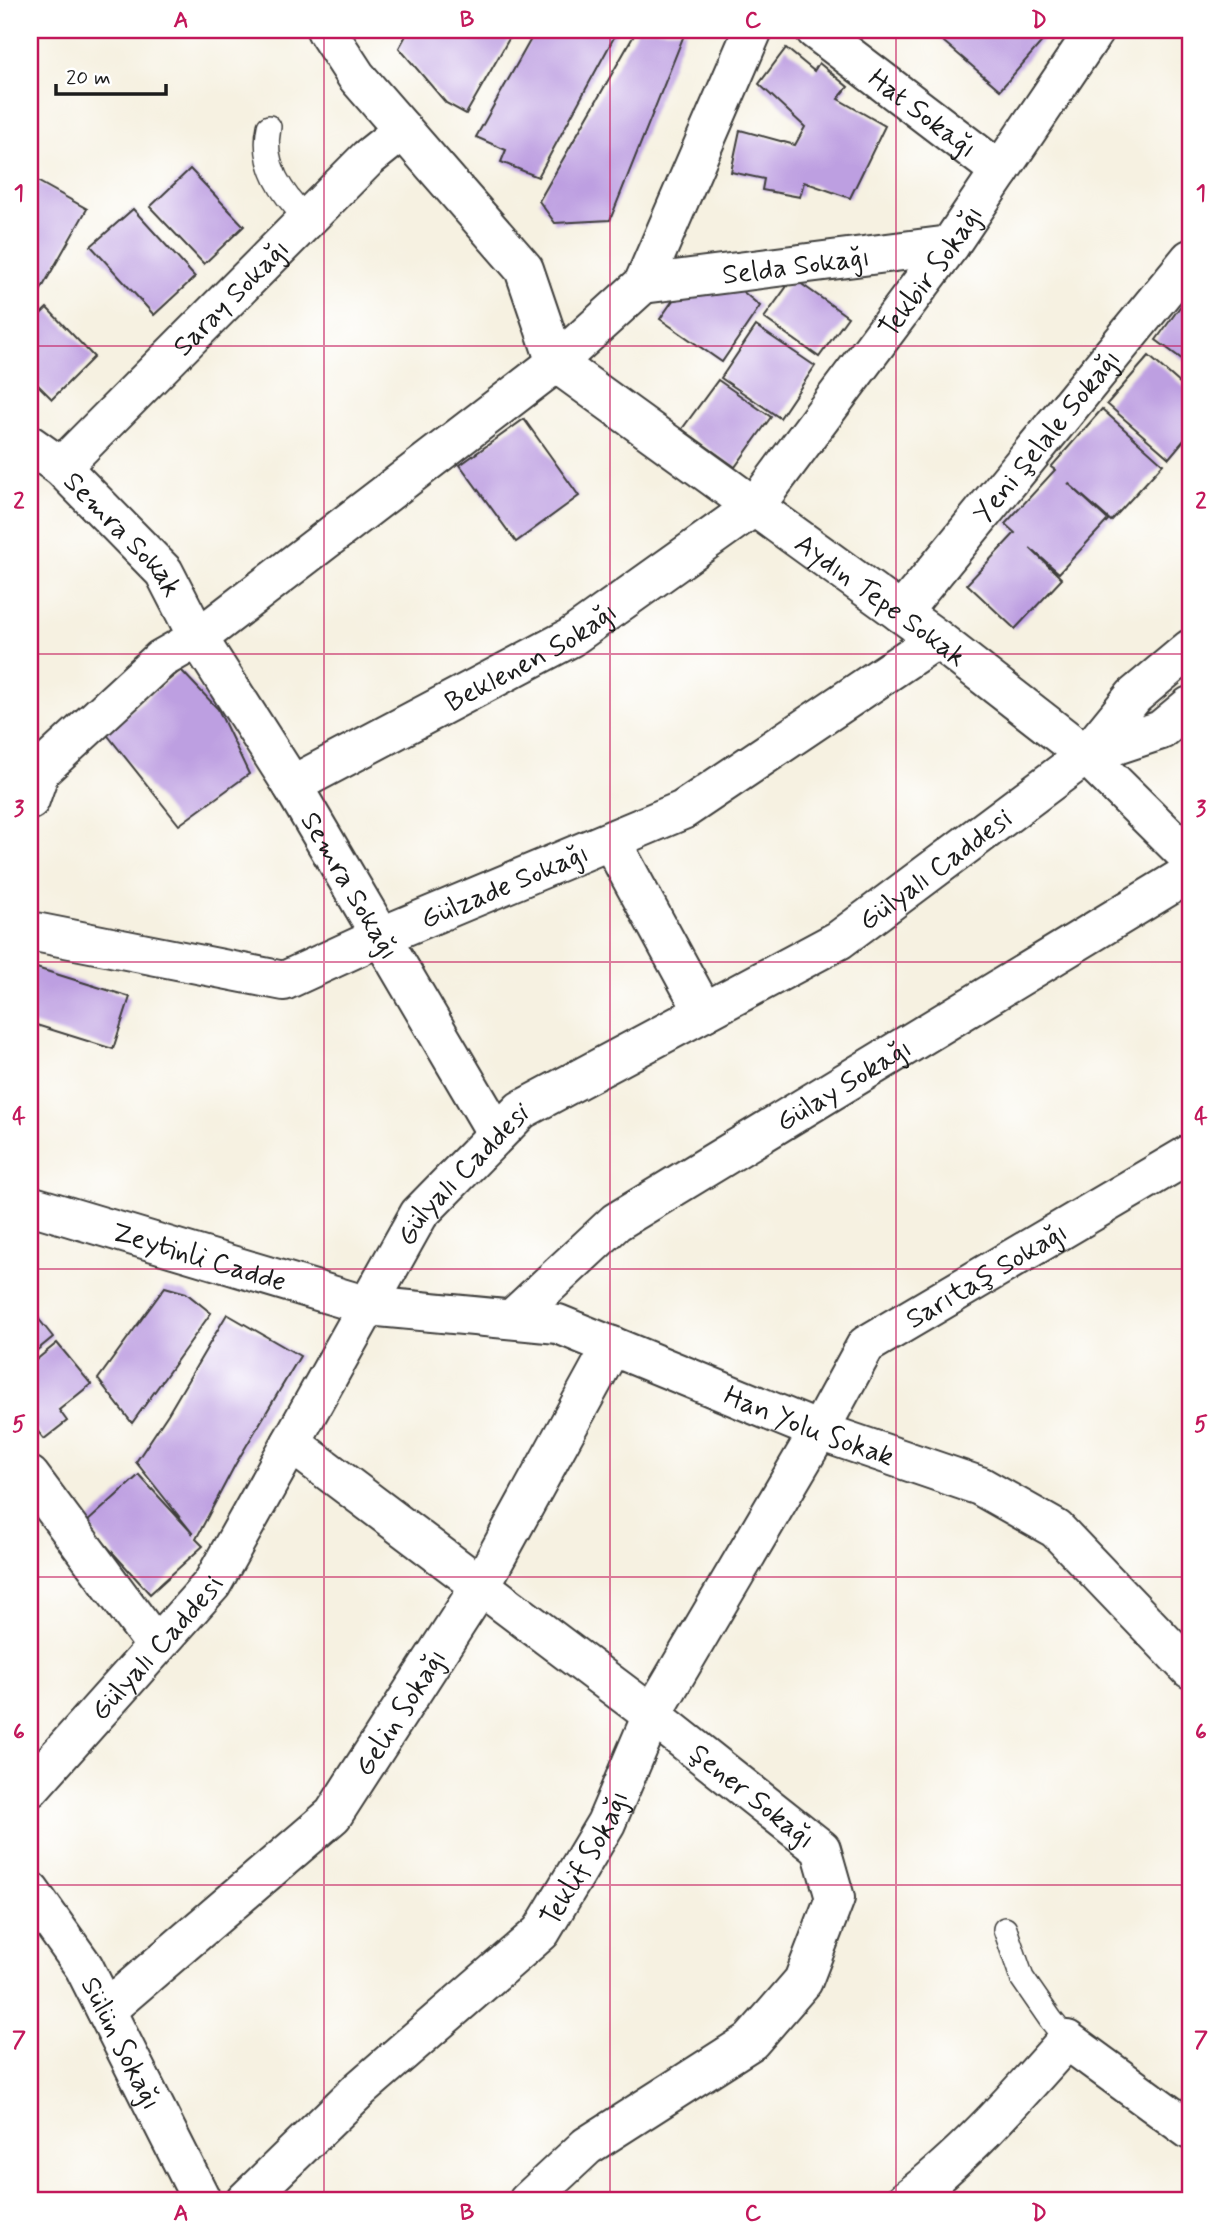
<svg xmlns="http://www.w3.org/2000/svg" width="1220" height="2231" font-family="Mynerve,sans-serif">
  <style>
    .building { fill: #bd9fe1 }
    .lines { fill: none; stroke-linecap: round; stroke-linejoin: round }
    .lane-casing { stroke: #3d3c3a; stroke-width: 26 }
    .street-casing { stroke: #3d3c3a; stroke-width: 42 }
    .secondary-casing { stroke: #3d3c3a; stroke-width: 42 }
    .lane { stroke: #fff; stroke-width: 23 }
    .street { stroke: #fff; stroke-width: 38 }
    .secondary { stroke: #fff; stroke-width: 38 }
    .grid { fill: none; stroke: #c2185b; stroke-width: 2; stroke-opacity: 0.55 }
    .labels { text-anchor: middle; stroke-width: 7; stroke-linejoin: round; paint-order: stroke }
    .street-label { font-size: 28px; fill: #1c1c1c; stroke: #fff }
    .neatline { fill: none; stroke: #c2185b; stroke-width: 2.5 }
    .grid-label { font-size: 23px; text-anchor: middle; font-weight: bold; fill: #c2185b }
  </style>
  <rect width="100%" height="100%" fill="#fff"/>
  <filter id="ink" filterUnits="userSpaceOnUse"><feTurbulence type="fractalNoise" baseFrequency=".0143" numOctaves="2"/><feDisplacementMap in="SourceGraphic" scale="14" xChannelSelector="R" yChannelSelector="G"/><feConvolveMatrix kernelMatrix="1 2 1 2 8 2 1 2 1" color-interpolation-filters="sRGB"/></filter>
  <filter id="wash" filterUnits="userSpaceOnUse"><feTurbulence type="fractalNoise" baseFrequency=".00686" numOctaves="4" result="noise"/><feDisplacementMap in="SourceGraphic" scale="28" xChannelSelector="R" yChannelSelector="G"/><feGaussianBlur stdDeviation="1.57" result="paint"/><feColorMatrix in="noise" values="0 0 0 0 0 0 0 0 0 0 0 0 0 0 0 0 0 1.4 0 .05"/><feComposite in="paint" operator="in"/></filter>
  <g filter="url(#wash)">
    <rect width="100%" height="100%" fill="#f6f1e1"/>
    <g id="blocks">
      <g class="building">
        <path d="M409,30H514L466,114L446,103L399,48Z"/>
        <path d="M536,30H618L538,177L501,162L506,150L476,137Z"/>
        <path d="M637,30H686L610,220L555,223L539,201Z"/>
        <path d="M942,30H1052L1000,90L937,36Z"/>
        <path d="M786,48L814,71L819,63L848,87L838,99L885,126L850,198L804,182L800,197L762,190L764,179L731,172L740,130L795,145L805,127L759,84Z"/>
        <path d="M190,169L244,226L204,264L150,207Z"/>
        <path d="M30,177L87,209L30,309Z"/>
        <path d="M133,209L195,277L154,315L91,246Z"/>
        <path d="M793,278L848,317L819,357L764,318Z"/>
        <path d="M741,290L760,306L722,362L660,319L676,296Z"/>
        <path d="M1190,293V365L1156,340Z"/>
        <path d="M47,308L94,357L52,399L30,377V324Z"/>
        <path d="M756,326L815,366L780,418L721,378Z"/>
        <path d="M1149,356L1190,392V433L1169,458L1107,404Z"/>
        <path d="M718,380L771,417L735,467L682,429Z"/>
        <path d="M1102,409L1163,464L1111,521L1068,483L1108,520L1059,573L1030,548L1062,579L1015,629L967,584L1015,533L1005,524L1055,470L1051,467Z"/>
        <path d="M524,419L579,496L516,542L460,465Z"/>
        <path d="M181,670L218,709L249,774L179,825L105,732Z"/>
        <path d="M30,966L130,997L113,1049L30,1023Z"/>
        <path d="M165,1287L186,1293L211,1313L132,1423L98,1379Z"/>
        <path d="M30,1308L53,1337L30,1356Z"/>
        <path d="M227,1314L300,1356L235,1465L196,1539L203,1546L150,1594L86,1523L139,1475L193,1534L136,1462L168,1414Z"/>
        <path d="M57,1343L91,1384L59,1410L67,1421L44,1439L30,1422V1365Z"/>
      </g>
    </g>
  </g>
  <g filter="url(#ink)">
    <use href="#blocks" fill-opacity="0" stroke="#3d3c3a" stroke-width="2"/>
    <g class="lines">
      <g class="lane-casing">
        <g id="lane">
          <path d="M269,127C261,165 282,194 307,219"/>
          <path d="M1005,1929L1022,1978L1051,2020L1067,2040"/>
        </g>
      </g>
      <g class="street-casing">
        <g id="street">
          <path d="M326,30L356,76L524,269L556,363"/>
          <path id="s1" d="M815,30L1000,171"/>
          <path id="s2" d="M643,284L950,245"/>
          <path id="s3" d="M556,363L937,639L1086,755L1190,858"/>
          <path id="s4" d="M30,445L61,467L164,572L198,638L292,785L497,1134"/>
          <path id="s5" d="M61,467L368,158L403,130"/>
          <path id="s6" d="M901,613L1190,259"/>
          <path id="s7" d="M292,785L570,638L755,506L950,245L1095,30"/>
          <path d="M30,800L40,771L161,659L198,638L556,363L643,284L753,30"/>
          <path d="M611,841L704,1012"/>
          <path id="s8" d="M30,931L284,981L382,936L683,810L937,639"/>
          <path id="s9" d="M368,1306L558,1324L819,1431L980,1486L1056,1529L1190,1669"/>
          <path id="s10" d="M512,1319L616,1222L1190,873"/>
          <path id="s11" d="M291,1443L652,1715L821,1849L835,1898L803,1981L751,2041L587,2146L528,2201"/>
          <path d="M30,1476L156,1646"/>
          <path id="s12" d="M30,1891L84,1967L202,2201"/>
          <path id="s13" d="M106,2010L333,1815L481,1585L612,1346"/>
          <path id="s14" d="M245,2201L360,2089L541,1932L606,1823L652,1715L819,1431L866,1345L1190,1154"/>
          <path d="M905,2201C966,2155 1017,2096 1067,2040L1190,2130"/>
        </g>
      </g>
      <g class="secondary-casing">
        <g id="secondary">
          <path d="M1086,755L1161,730L1190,706"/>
          <path id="s15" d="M30,1205L368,1306"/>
          <path id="s16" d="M30,1788L212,1584L419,1214L521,1110L839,940L1086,755L1134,696L1190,649"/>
        </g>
      </g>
      <use href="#lane" class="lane"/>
      <use href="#street" class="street"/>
      <use href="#secondary" class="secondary"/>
    </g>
  </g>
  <path class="grid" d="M324,30V2201M610,30V2201M896,30V2201M30,346H1190M30,654H1190M30,962H1190M30,1269H1190M30,1577H1190M30,1885H1190"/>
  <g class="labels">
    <g class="street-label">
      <text dy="10" stroke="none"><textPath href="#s1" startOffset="136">Hat Sokağı</textPath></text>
      <text dy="10" stroke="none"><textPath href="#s2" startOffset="154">Selda Sokağı</textPath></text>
      <text dy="10" stroke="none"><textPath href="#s7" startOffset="835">Tekbir Sokağı</textPath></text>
      <text dy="10" stroke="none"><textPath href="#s5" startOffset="240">Saray Sokağı</textPath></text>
      <text dy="10" stroke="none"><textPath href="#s6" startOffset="229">Yeni Şelale Sokağı</textPath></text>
      <text dy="10" stroke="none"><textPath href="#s4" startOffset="130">Semra Sokak</textPath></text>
      <text dy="10" stroke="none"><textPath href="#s3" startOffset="402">Aydın Tepe Sokak</textPath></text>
      <text dy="10" stroke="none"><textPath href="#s7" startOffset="271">Beklenen Sokağı</textPath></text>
      <text dy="10" stroke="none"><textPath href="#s16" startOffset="1323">Gülyalı Caddesi</textPath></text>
      <text dy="10" stroke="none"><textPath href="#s4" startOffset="550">Semra Sokağı</textPath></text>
      <text dy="10" stroke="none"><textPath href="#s8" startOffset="499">Gülzade Sokağı</textPath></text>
      <text dy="10" stroke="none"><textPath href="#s10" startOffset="408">Gülay Sokağı</textPath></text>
      <text dy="10" stroke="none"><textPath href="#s16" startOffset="756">Gülyalı Caddesi</textPath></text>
      <text dy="10" stroke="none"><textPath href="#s15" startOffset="177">Zeytinli Cadde</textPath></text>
      <text dy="10" stroke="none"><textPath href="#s14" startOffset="1211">Sarıtaş Sokağı</textPath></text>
      <text dy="10" stroke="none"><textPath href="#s9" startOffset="462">Han Yolu Sokak</textPath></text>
      <text dy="10" stroke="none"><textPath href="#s16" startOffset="189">Gülyalı Caddesi</textPath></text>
      <text dy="10" stroke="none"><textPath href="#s13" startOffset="422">Gelin Sokağı</textPath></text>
      <text dy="10" stroke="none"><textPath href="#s11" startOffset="581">Şener Sokağı</textPath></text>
      <text dy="10" stroke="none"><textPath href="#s14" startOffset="486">Teklif Sokağı</textPath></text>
      <text dy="10" stroke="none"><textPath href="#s12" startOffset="178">Sülün Sokağı</textPath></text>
    </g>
  </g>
  <rect width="1220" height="2231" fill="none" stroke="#fff" stroke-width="77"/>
  <path d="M56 84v10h110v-10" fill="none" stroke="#1c1c1c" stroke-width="3.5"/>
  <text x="66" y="84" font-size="21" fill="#1c1c1c" stroke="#ffffff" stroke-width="5" paint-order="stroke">20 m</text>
  <rect x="38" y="38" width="1144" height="2154" class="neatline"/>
  <g class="grid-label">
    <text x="181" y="27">A</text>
    <text x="467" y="27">B</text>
    <text x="753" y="27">C</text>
    <text x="1039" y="27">D</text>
    <text x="19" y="200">1</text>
    <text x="1201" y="200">1</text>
    <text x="19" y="508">2</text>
    <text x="1201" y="508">2</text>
    <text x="19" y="816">3</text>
    <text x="1201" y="816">3</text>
    <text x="19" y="1123">4</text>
    <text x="1201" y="1123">4</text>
    <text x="19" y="1431">5</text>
    <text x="1201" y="1431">5</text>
    <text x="19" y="1739">6</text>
    <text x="1201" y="1739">6</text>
    <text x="19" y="2047">7</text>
    <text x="1201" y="2047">7</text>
    <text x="181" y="2220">A</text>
    <text x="467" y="2220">B</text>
    <text x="753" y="2220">C</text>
    <text x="1039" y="2220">D</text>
  </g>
</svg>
